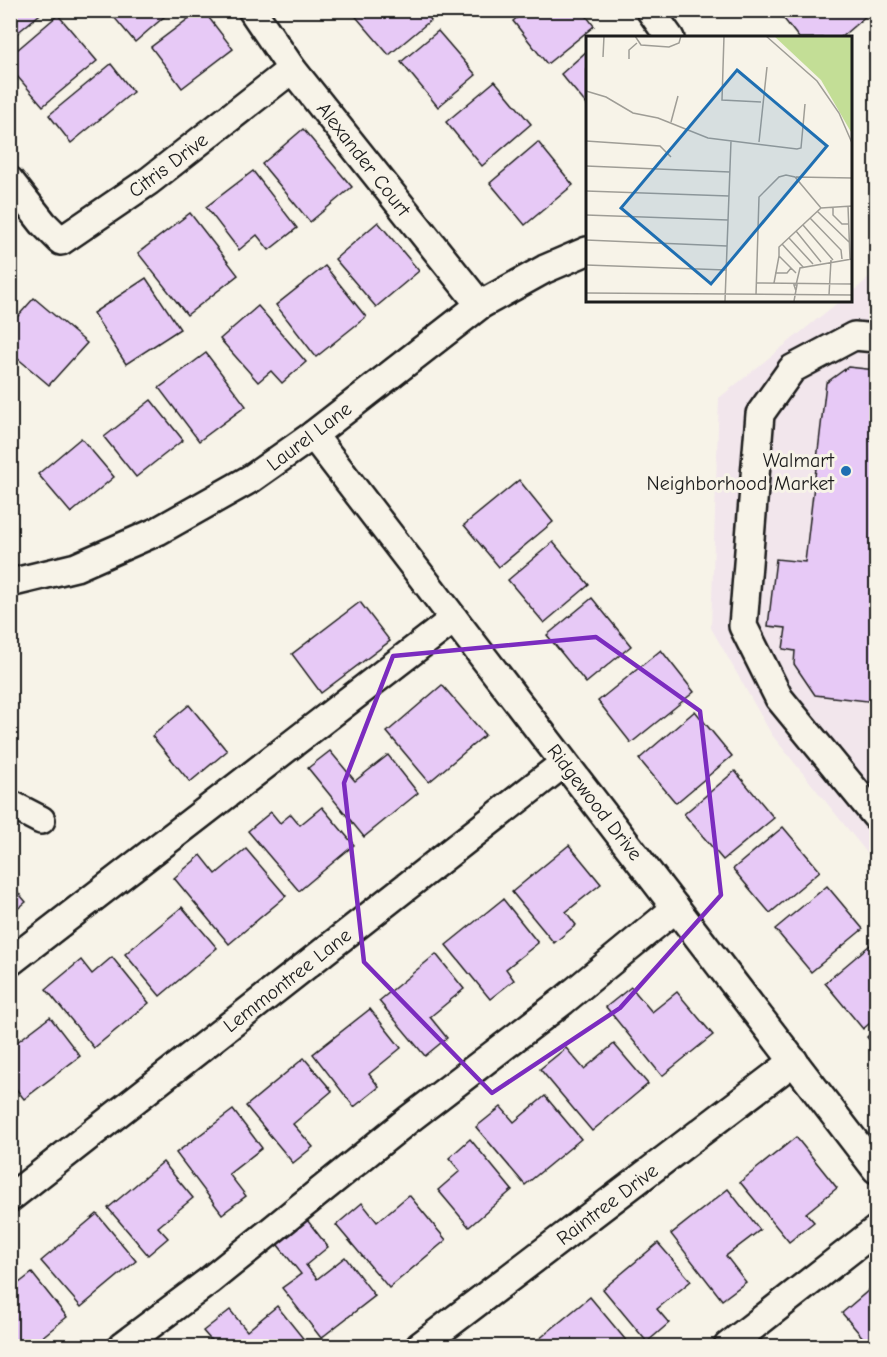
<svg xmlns="http://www.w3.org/2000/svg" width="887" height="1357" font-family="'Comic Neue',sans-serif">
  <style>
    .built { fill: #f2e6ec }
    .building { fill: #e7c9f6; stroke: #1c1c1c; stroke-width: 1.5 }
    .lines { fill: none; stroke-linecap: round; stroke-linejoin: round }
    .minor-casing { stroke: #1c1c1c; stroke-width: 32 }
    .minor { stroke: #f7f3e8; stroke-width: 27 }
    .marked { fill: none; stroke: #7b2cbf; stroke-width: 4.5; stroke-linejoin: round }
    .poi-dot { fill: #1f6fb2; stroke: #f7f3e8; stroke-width: 2 }
    .labels { text-anchor: middle; stroke-width: 6; stroke-linejoin: round; paint-order: stroke }
    .street-label { font-size: 20px; fill: #1c1c1c; stroke: #f7f3e8 }
    .poi-label { font-size: 20px; fill: #1c1c1c; stroke: #f7f3e8; text-anchor: end }
    .inset-road { fill: none; stroke: #9f9d96; stroke-width: 1.5 }
    .view { fill: #1f6fb2; fill-opacity: 0.15; stroke: #1f6fb2; stroke-width: 3 }
    .inset-edge { fill: none; stroke: #1c1c1c; stroke-width: 3 }
  </style>
  <rect width="100%" height="100%" fill="#f7f3e8"/>
  <filter id="ink" filterUnits="userSpaceOnUse"><feTurbulence type="fractalNoise" baseFrequency=".0167" numOctaves="2"/><feDisplacementMap in="SourceGraphic" scale="12" xChannelSelector="R" yChannelSelector="G"/><feConvolveMatrix kernelMatrix="1 2 1 2 8 2 1 2 1" color-interpolation-filters="sRGB"/></filter>
  <g filter="url(#ink)">
    <path class="built" d="M876,272V864L772,735L711,628L719,398L841,300H850V294Z"/>
    <g class="building">
      <path d="M10,10H45L10,39Z"/>
      <path d="M108,10H172L135,42Z"/>
      <path d="M200,10H203L233,49L182,88L151,47Z"/>
      <path d="M423,10L431,20L389,55L351,11Z"/>
      <path d="M526,10H582L594,26L547,64L513,21Z"/>
      <path d="M777,10H863L867,15L840,38H799Z"/>
      <path d="M58,15L97,61L43,106L10,68V56Z"/>
      <path d="M438,31L476,75L438,107L401,62Z"/>
      <path d="M587,51V105L561,74Z"/>
      <path d="M111,64L133,92L71,143L49,115Z"/>
      <path d="M495,81L531,124L482,166L446,122Z"/>
      <path d="M303,129L352,187L310,222L262,164Z"/>
      <path d="M538,142L573,185L525,225L490,183Z"/>
      <path d="M253,171L297,228L269,250L257,235L239,250L206,207Z"/>
      <path d="M190,213L238,275L187,315L138,253Z"/>
      <path d="M378,222L419,271L376,307L335,259Z"/>
      <path d="M325,266L366,317L316,357L276,305Z"/>
      <path d="M146,278L180,329L126,364L93,313Z"/>
      <path d="M34,298L87,343L49,385L10,352V325Z"/>
      <path d="M258,306L306,362L282,383L271,371L258,382L220,339Z"/>
      <path d="M206,353L246,406L199,441L159,388Z"/>
      <path d="M848,367L876,370V702L815,695L794,664L795,651L783,649L786,628L768,626L776,559L805,562L826,383Z"/>
      <path d="M151,400L183,440L136,477L104,437Z"/>
      <path d="M81,438L114,477L71,513L38,474Z"/>
      <path d="M519,480L553,522L499,567L464,525Z"/>
      <path d="M553,542L589,585L544,623L508,580Z"/>
      <path d="M592,598L631,646L586,683L547,635Z"/>
      <path d="M360,602L390,641L321,693L292,654Z"/>
      <path d="M661,650L694,692L631,743L598,701Z"/>
      <path d="M442,685L485,735L429,782L387,732Z"/>
      <path d="M189,705L227,751L190,782L152,736Z"/>
      <path d="M695,711L732,756L676,803L639,759Z"/>
      <path d="M330,751L355,781L388,755L418,793L364,837L308,768Z"/>
      <path d="M735,771L774,818L723,860L684,814Z"/>
      <path d="M322,807L354,845L299,891L248,831L271,812L280,823L291,814L300,825Z"/>
      <path d="M783,827L820,871L770,913L733,869Z"/>
      <path d="M569,845L601,884L566,912L576,925L554,943L512,892Z"/>
      <path d="M246,849L286,896L229,944L174,878L201,855L216,874Z"/>
      <path d="M10,883L26,902L10,915Z"/>
      <path d="M827,886L863,929L811,972L775,929Z"/>
      <path d="M503,899L538,943L506,969L514,980L490,999L446,945Z"/>
      <path d="M182,907L217,948L160,996L125,954Z"/>
      <path d="M870,945L876,953V1018L863,1029L825,983Z"/>
      <path d="M436,954L464,989L430,1017L447,1038L425,1056L379,1001Z"/>
      <path d="M112,957L149,1003L94,1048L46,989L81,960L92,974Z"/>
      <path d="M631,987L652,1012L677,992L713,1035L662,1076L606,1007Z"/>
      <path d="M370,1009L401,1048L369,1074L379,1087L354,1107L313,1054Z"/>
      <path d="M50,1017L80,1056L24,1099L10,1081V1034L17,1042Z"/>
      <path d="M876,1028V1048L867,1037Z"/>
      <path d="M614,1044L648,1084L592,1131L540,1069L566,1048L584,1069Z"/>
      <path d="M304,1058L332,1091L293,1124L313,1147L293,1163L246,1106Z"/>
      <path d="M545,1096L581,1139L525,1185L476,1127L501,1107L514,1122Z"/>
      <path d="M233,1110L262,1148L229,1174L246,1196L222,1214L176,1153Z"/>
      <path d="M796,1137L837,1188L806,1213L814,1222L789,1242L740,1182Z"/>
      <path d="M470,1139L512,1190L469,1227L438,1190L460,1171L449,1158Z"/>
      <path d="M163,1162L193,1198L158,1227L168,1238L148,1255L108,1208Z"/>
      <path d="M728,1189L760,1230L726,1256L746,1282L722,1300L671,1234Z"/>
      <path d="M409,1195L446,1240L389,1288L336,1225L362,1203L377,1222Z"/>
      <path d="M97,1214L136,1261L81,1307L41,1261Z"/>
      <path d="M304,1216L328,1247L306,1265L317,1279L345,1257L375,1296L321,1338L282,1288L301,1274L274,1240Z"/>
      <path d="M658,1243L691,1281L657,1309L669,1323L647,1342L603,1289Z"/>
      <path d="M32,1273L67,1317L31,1346H10V1290Z"/>
      <path d="M876,1284V1346H870L842,1313Z"/>
      <path d="M590,1297L629,1344L627,1346H544L538,1340Z"/>
      <path d="M277,1306L306,1342L300,1346H216L203,1331L230,1310L247,1331Z"/>
    </g>
    <g class="lines">
      <g class="minor-casing">
        <g id="minor">
          <path d="M252,10L292,69L480,305"/>
          <path d="M650,10L670,38"/>
          <path d="M10,181L43,223L61,241L149,181L292,69"/>
          <path d="M876,338L854,336L792,369L760,414L743,626L779,698L876,816"/>
          <path d="M313,435L876,1169"/>
          <path d="M10,583L76,567L158,531L252,478L313,435L480,305L545,269L587,251"/>
          <path d="M10,804L41,820"/>
          <path d="M10,962L454,619"/>
          <path d="M10,1198L564,763"/>
          <path d="M122,1346L209,1281L408,1120L563,1001L676,908"/>
          <path d="M420,1346L794,1061"/>
          <path d="M728,1346L876,1230"/>
        </g>
      </g>
      <use href="#minor" class="minor"/>
    </g>
  </g>
  <path class="marked" d="M596,637L700,711L721,895L620,1008L492,1093L364,962L344,783L393,656Z"/>
  <circle class="poi-dot" cx="846" cy="471" r="6"/>
  <g class="labels">
    <g class="street-label">
      <text transform="translate(364 159) rotate(52)" y="7">Alexander Court</text>
      <text transform="translate(168 165) rotate(-37)" y="7">Citris Drive</text>
      <text transform="translate(309 436) rotate(-37)" y="7">Laurel Lane</text>
      <text transform="translate(595 802) rotate(52)" y="7">Ridgewood Drive</text>
      <text transform="translate(287 980) rotate(-38)" y="7">Lemmontree Lane</text>
      <text transform="translate(607 1204) rotate(-37)" y="7">Raintree Drive</text>
    </g>
    <g class="poi-label">
      <text x="834" y="467">Walmart<tspan x="834" dy="23">Neighborhood Market</tspan></text>
    </g>
  </g>
  <g transform="translate(586 36)">
    <rect width="266" height="266" fill="#f7f3e8"/>
    <path d="M265,0L266,1L265,96L235,44L188,0Z" fill="#c3de96"/>
    <path class="inset-road" d="M49,0L55,9L83,11L93,7L95,0M138,0L136,64L175,66M180,0L231,45L253,77L266,107M17,21L18,0M43,23V14L51,7M0,55L20,61L47,77L72,82L122,102L211,113L215,112L219,68M85,86L92,60M0,105L74,110L85,121M173,106L181,31M0,130L144,136M210,141L266,142M0,155L143,160M262,170L264,223M247,171V179L256,188H263M231,175L263,206M0,179L142,184M224,182L255,214L256,223M217,189L247,224M210,195L235,226M203,202L227,228M0,204L141,210M196,208L217,231M0,229L140,234M189,237H201L205,232M210,237L193,220V211L235,172L266,170M170,247L266,248M188,247L193,220M210,249L214,232L266,223M0,257L266,259M170,259L173,161L193,141L200,139L209,141L235,172M243,259L245,224M139,265L145,105M208,265L211,249H208L210,255"/>
    <path class="view" d="M151,34L241,110L125,248L35,172Z"/>
    <rect width="266" height="266" class="inset-edge"/>
  </g>
  <rect width="887" height="1357" fill="none" stroke="#f7f3e8" stroke-width="36"/>
  <rect x="18" y="18" width="851" height="1321" fill="none" stroke="#1c1c1c" stroke-width="2" filter="url(#ink)"/>
</svg>
